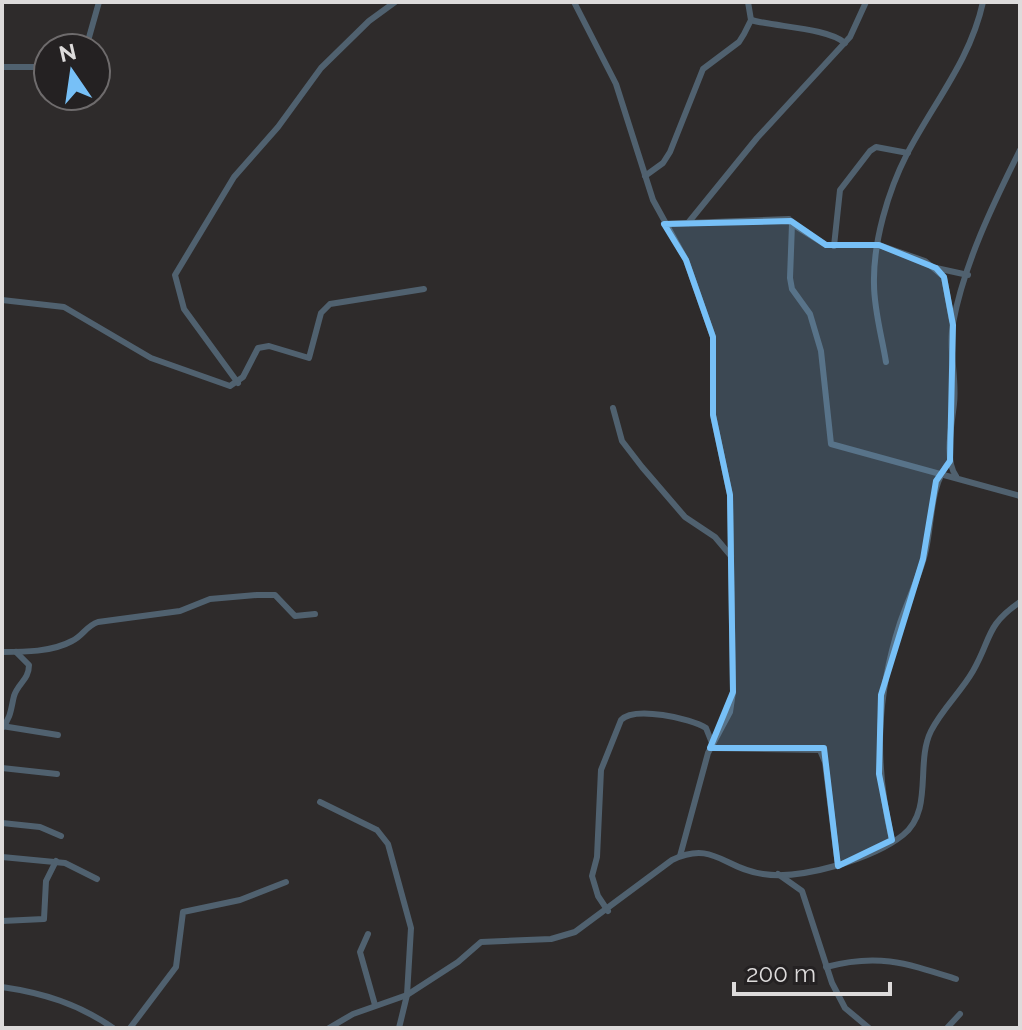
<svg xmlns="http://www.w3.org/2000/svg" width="1022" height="1030" font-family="Raleway,sans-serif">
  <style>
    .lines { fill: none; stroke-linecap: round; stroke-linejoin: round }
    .minor { stroke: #50616f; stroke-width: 6 }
    .marked { fill: #77c0f7; fill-opacity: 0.2; stroke: #77c0f7; stroke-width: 6; stroke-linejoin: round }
  </style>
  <rect width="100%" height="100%" fill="#2e2b2b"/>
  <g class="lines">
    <g class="minor">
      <path d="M574,2L616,84L653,200L686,260L713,337V415L730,495L733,692L730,712L708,753L680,856"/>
      <path d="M751,20C776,27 828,28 845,43"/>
      <path d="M86,48L99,2"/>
      <path d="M2,67H48"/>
      <path d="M645,176L663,163L670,152L703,69L739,42L744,34L751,20L748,2"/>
      <path d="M688,223L757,138L850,37L866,2"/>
      <path d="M664,224L789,219L792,224L790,278L792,289L810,314L821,351L831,444L1020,496"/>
      <path d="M792,224L826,245H879L925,261L944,277L952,321"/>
      <path d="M834,246L840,190L870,151L876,147L908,153"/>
      <path d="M936,268L968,275"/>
      <path d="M2,300L64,307L151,358L230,386L243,377L258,348L269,346L309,358L321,313L330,304L424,289"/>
      <path d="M886,362C882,337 874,310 874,284C873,242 888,191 907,154C934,102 970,61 983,2"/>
      <path d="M238,383L184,309L175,275L234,177L278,127L321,68L369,21L395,2"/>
      <path d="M613,408L622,441L642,467L685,517L715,537L731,556"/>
      <path d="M956,476C944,460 952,423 954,404C957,377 948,350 953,323C964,264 993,204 1020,150"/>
      <path d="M2,652C24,652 52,652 72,641C83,636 86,626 98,622L180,611L210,599L257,595H275L295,616L315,614"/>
      <path d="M2,726L58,735"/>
      <path d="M2,728C11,718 11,708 14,696C18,683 29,680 29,665L16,652"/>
      <path d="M710,748L820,750L825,762L838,866"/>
      <path d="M2,768L57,774"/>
      <path d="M320,802L377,830L388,844L411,928L407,995L399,1028"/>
      <path d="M2,823L40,827L61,836"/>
      <path d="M892,840C874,764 876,697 900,623C908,600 919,577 925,554C933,522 929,486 950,461"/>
      <path d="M2,857L65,863L97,879"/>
      <path d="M778,874L802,891L832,983L845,1008L869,1028"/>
      <path d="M608,911L598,896L592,876L597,857L601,770L621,720C634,706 691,718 706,728L712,743"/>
      <path d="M2,921L44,919L46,881L56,861"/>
      <path d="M368,934L360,952L375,1005"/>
      <path d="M826,967C878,953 906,963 956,979"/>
      <path d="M2,987C43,993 79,1004 113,1028"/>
      <path d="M130,1028L176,967L183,912L240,900L286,882"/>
      <path d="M329,1028L353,1014L407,995L458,962L481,942L551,939L575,932L672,860C714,840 724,869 763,874C801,880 873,859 903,835C934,810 915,763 931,731C942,709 961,692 973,671C992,638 985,626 1020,602"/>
      <path d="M947,1028L960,1014"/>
    </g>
  </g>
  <path class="marked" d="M791,221L826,245H879L936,268L944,277L953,325L950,461L936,481L923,559L881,695L879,774L892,840L838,866L824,748H710L733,692L730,495L713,415V337L686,260L664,224Z"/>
  <rect width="1022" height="1030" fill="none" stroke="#dddbdb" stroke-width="8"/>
  <g transform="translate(72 72) rotate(347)"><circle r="38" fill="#242122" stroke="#6e6b6c" stroke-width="2"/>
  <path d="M0-6L14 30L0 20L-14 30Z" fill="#77c0f7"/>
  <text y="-12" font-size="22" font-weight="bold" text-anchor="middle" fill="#dddbdb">N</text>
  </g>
  <path d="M734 982v12h156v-12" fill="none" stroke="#dddbdb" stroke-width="4"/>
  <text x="746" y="982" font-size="24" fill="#dddbdb" stroke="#242122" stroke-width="6" paint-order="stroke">200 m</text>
</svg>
